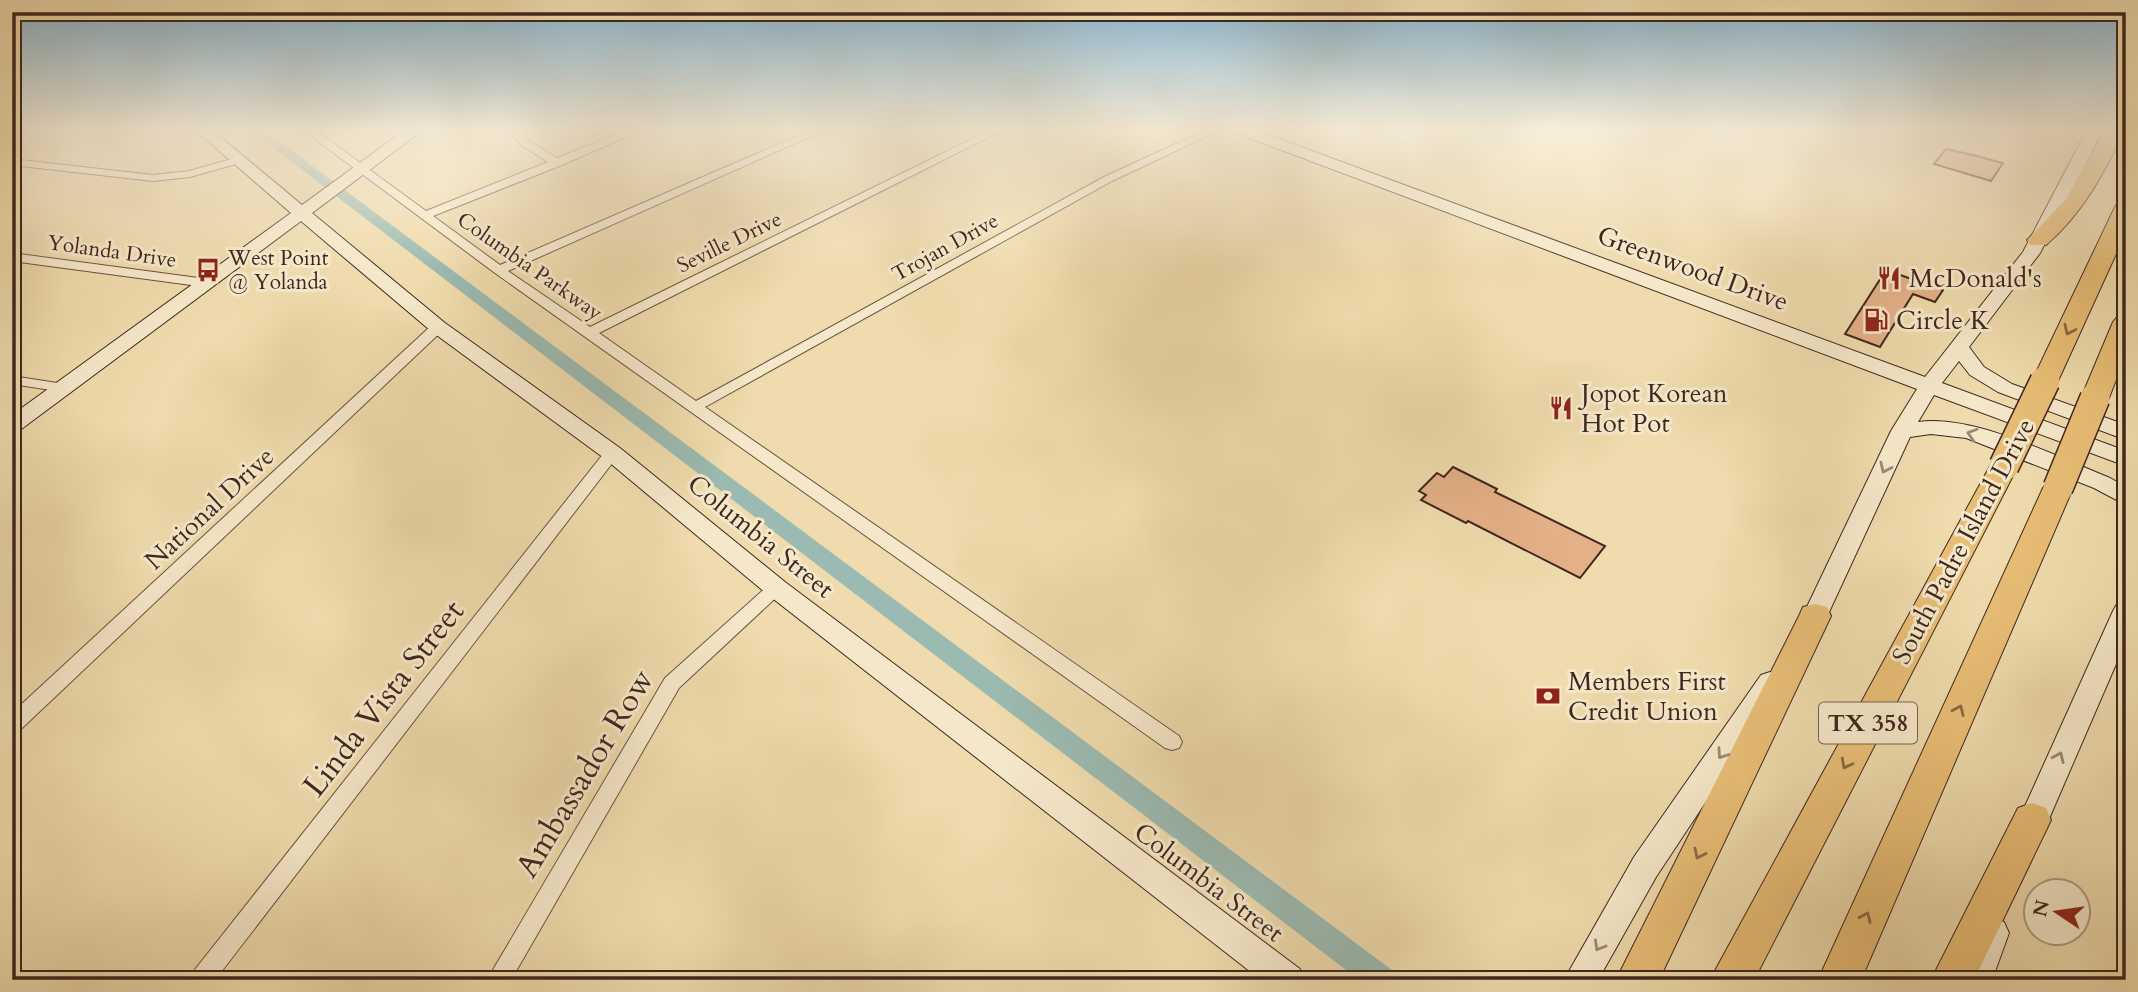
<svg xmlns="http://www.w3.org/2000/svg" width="2138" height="992" font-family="Cardo,serif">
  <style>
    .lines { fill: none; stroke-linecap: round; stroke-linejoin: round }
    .canal { fill: #9bbab1; fill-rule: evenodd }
    .building { fill: #e4b088; stroke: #3e271d; stroke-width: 2 }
    .street-casing { stroke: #6a5441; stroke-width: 2 }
    .secondary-casing { stroke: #3e271d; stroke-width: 2 }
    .highway-casing { stroke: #3e271d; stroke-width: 2 }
    .street { fill: #f5e8ca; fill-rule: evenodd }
    .secondary { fill: #f5e8ca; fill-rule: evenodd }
    .highway { fill: #e8be76; fill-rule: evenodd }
    .highway-bridge-casing { stroke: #3e271d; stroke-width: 32; stroke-linecap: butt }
    .highway-bridge { stroke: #e8be76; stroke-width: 29 }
    .oneway { stroke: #8a6b45 }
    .oneway2 { stroke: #9a8874 }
    .labels { text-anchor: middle; stroke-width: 6; stroke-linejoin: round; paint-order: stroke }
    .far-street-label { font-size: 21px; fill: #3e271d; stroke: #f5e8ca }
    .far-poi-label { font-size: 21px; fill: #3e271d; stroke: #f5e8ca; text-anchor: start }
    .shield { fill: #f5e8ca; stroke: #756151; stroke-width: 2 }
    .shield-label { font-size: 24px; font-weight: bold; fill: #3e271d }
    .street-label { font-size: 26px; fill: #3e271d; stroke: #f5e8ca }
    .poi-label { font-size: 26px; fill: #3e271d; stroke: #f5e8ca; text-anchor: start }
    .near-street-label { font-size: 32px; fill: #3e271d; stroke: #f5e8ca }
  </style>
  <rect width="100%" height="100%" fill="#efdbad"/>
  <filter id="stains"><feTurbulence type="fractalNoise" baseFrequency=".00286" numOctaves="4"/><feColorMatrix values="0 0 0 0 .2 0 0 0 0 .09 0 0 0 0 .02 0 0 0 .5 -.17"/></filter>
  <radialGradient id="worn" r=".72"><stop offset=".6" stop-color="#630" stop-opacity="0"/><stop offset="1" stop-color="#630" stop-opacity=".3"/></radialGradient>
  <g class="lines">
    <path class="canal" d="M250,130H264L1392,970L1396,980H1359Z"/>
  </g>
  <g class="building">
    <path d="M1946,149L1973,155L2003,163L1991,181L1934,164Z"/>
    <path d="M1886,270L1943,290L1935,302L1913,294L1880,347L1845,334Z"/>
    <path d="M1453,467L1497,489L1495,492L1605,546L1580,578L1468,521L1466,523L1421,500L1426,495L1419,491L1437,473L1444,477Z"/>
  </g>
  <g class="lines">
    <g class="street-casing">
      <g id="street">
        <path d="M303,130H315L426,211L548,162L521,145L513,135V130H523V135L529,141L557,158L628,130H642L562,165L433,216L500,265L811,130H825L508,271L590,327L990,130H1003L599,333L696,401L1104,177L1206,130H1220L1112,181L705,407L1179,736L1182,742L1179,748L1172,750L1165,748L495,273Z"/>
        <path d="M239,157L244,160L243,162L190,177L153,181L12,165V159L153,175L189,171Z"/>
        <path d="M12,253L206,279L212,283L206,287L12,261Z"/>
        <path d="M438,323L445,327L443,330L19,731L12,733V713L433,324Z"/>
        <path d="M12,376L64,384L71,388L64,392L12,384Z"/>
        <path d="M612,448L617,449L620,453L617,457L215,980H190L193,972L607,449Z"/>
        <path d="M776,582L782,584L785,588L782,592L679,688L511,980H487L665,678L770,584Z"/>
      </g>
    </g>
    <g class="secondary-casing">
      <g id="secondary">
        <path d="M195,130H212L302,205L405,130H423L312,213L445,323L620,448L785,582L1300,969L1304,980H1261L767,594L604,458L431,331L301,221L20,430L12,432V415L291,213Z"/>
        <path d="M1233,130H1255L1925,377L2023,252L2087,130H2103L2040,253L1969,347L1984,367L2012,384L2126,425V440L1998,392L1970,375L1959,361L1942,383L2126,451V466L1934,395L1918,422C1974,414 2057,457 2110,478L2126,487V505L2094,488L1966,438L1931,434L1910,437L1824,623C1816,635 1812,643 1796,638L1792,631L1805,611L1891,431L1917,389L1236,133Z"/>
        <path d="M2126,602V641L2042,835L2038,844L2027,848L2016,844L2012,835L2113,611L2117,604Z"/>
        <path d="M1770,672L1779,675L1783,683L1779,691L1656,877L1598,980H1564L1634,857L1761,675Z"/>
        <path d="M1993,918L2004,922L2009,933L1992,980H1960L1982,922Z"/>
      </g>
    </g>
    <g class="highway-casing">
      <g id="highway">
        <path d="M2105,130H2125C2104,173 2083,213 2046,245H2030L2027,240L2066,199Z"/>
        <path d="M2126,200V232L2058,381L2054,387L2045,389L2036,387L2032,381L2115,207L2118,202Z"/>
        <path d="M2126,315V354L2109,398L2105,404L2095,406L2085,404L2081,398L2113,322L2117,317Z"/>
        <path d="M2004,456L2014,459L2018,466L1754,980H1710L1990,466L1994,459Z"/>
        <path d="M2058,478L2068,481L2073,488L1861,980H1818L2043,488L2048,481Z"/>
        <path d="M1815,604L1827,607L1831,616L1659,980H1616L1799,616L1803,607Z"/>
        <path d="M2032,803L2046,808L2051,820L1974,980H1931L2018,808Z"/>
      </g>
    </g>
    <use href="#street" class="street"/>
    <use href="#secondary" class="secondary"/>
    <use href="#highway" class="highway"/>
    <g class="highway-bridge-casing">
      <g id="highway-bridge">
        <path d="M2004,466L2045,381"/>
        <path d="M2058,488L2095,398"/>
      </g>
    </g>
    <use href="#highway-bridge" class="highway-bridge"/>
  </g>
  <defs><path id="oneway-chevron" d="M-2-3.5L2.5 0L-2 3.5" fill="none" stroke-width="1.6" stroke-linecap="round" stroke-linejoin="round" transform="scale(1.75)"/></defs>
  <g class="oneway">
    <use href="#oneway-chevron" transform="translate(2069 330) rotate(115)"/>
    <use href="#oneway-chevron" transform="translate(1959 710) rotate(-66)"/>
    <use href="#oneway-chevron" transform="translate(1846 764) rotate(118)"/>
    <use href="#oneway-chevron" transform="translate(1699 854) rotate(116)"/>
    <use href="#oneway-chevron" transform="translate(1866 917) rotate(-66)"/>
  </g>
  <g class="oneway2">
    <use href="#oneway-chevron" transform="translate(1972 434) rotate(-162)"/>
    <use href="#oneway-chevron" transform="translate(1885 468) rotate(115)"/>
    <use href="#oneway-chevron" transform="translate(1722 754) rotate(124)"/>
    <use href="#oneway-chevron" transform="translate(2059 757) rotate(-66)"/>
    <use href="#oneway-chevron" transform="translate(1599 946) rotate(120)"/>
  </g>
  <linearGradient id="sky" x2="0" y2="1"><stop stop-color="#89b6d2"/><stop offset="0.48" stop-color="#f8efda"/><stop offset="1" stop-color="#f8efda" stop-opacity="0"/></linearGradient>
  <rect width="2138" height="269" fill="url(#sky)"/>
  <defs>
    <g id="bus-bare" transform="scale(1.89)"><path d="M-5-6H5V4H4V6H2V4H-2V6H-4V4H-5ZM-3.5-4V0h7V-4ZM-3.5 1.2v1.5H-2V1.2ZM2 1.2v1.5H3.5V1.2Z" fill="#8f2418" stroke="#f5e8ca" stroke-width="2.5" paint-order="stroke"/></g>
    <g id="restaurant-bare" transform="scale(1.89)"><path d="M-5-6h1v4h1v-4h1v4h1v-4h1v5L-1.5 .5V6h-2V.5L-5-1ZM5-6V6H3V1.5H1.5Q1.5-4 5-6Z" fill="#8f2418" stroke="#f5e8ca" stroke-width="2.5" paint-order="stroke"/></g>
    <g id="fuel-bare" transform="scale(1.89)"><path d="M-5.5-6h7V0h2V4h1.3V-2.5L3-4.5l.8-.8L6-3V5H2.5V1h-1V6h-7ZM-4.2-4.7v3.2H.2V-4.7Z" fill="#8f2418" stroke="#f5e8ca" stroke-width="2.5" paint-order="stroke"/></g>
    <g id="bank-bare" transform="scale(1.89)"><path d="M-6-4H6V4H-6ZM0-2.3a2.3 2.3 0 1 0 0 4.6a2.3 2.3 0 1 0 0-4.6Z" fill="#8f2418" stroke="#f5e8ca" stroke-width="2.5" paint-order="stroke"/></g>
  </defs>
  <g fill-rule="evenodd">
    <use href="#bus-bare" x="208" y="270"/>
    <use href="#restaurant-bare" x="1889" y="278"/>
    <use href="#fuel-bare" x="1876" y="320"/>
    <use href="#restaurant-bare" x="1561" y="408"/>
    <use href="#bank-bare" x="1548" y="696"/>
  </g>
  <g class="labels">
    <g class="far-street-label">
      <text transform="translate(729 242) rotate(-26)" y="7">Seville Drive</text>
      <text transform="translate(945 247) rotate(-29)" y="7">Trojan Drive</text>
      <text transform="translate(112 251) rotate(8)" y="7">Yolanda Drive</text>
      <text transform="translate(530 266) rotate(35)" y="7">Columbia Parkway</text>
    </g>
    <g class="far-poi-label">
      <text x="228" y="265">West Point<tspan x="228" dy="24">@ Yolanda</tspan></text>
    </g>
    <rect class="shield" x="1819" y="702.5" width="98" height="41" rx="5"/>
    <g class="shield-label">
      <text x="1868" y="731">TX 358</text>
    </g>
    <g class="street-label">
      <text transform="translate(1693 268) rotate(20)" y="9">Greenwood Drive</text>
      <text transform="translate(209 508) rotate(-43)" y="9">National Drive</text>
      <text transform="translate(761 536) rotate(39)" y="9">Columbia Street</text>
      <text transform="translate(1963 541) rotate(-62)" y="9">South Padre Island Drive</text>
      <text transform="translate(1209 882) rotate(37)" y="9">Columbia Street</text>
    </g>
    <g class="poi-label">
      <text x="1909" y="287">McDonald's</text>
      <text x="1896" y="329">Circle K</text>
      <text x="1581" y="402">Jopot Korean<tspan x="1581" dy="30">Hot Pot</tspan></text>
      <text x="1568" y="690">Members First<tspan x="1568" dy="30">Credit Union</tspan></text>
    </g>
    <g class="near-street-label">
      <text transform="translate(383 698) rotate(-52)" y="11">Linda Vista Street</text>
      <text transform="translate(584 773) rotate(-59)" y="11">Ambassador Row</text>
    </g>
  </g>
  <rect width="2138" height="992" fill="none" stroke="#efdbad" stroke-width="42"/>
  <rect x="14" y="14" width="2110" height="964" fill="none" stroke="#3e271d" stroke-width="3.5"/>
  <rect x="21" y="21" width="2096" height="950" fill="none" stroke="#3e271d" stroke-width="2"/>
  <g transform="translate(2057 912) rotate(283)"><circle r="33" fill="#f5e8ca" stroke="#ac9b85" stroke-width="2"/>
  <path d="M0-5L12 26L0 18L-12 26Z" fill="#8f2418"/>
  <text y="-10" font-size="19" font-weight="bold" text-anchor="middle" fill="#3e271d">N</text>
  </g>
  <rect width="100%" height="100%" filter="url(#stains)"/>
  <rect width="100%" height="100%" fill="url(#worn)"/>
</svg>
